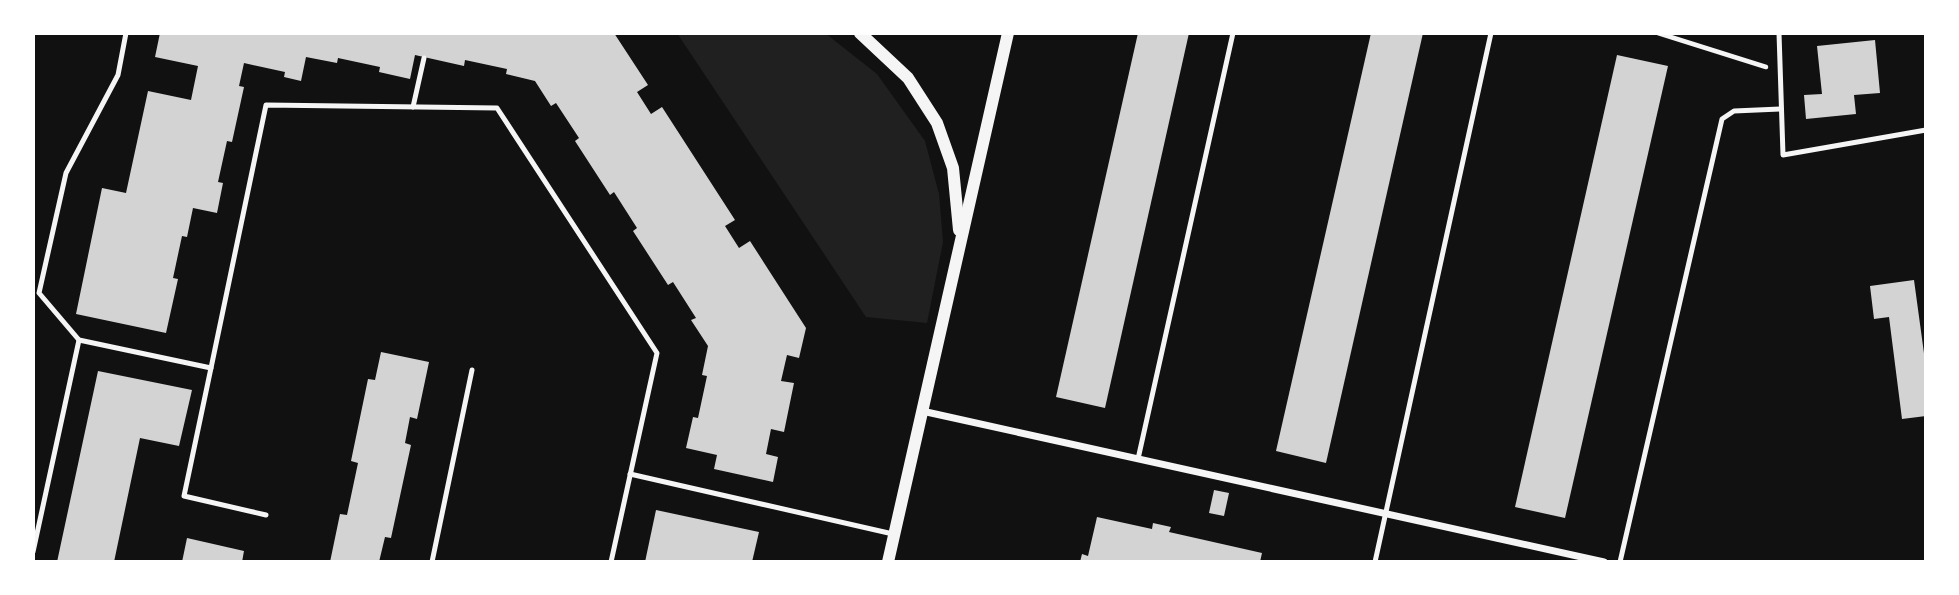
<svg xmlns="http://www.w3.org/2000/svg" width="1959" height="595" font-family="'Roboto Condensed',sans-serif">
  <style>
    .green { fill: #202020 }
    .building { fill: #d3d3d3 }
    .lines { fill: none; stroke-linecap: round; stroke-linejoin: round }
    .path { stroke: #f5f5f5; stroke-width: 4.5 }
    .service { stroke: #f5f5f5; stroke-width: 5 }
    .minor { stroke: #f5f5f5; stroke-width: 7 }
    .tertiary { stroke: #f5f5f5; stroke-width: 12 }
  </style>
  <rect width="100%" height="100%" fill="#111"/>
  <path class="green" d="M677,33H825L877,74L925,141L939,194L943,242L927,323L866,317Z"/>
  <g class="building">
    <path d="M160,33H614L648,85L637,92L651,114L662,107L735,220L725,226L739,248L750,241L806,328L799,358L787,355L781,381L794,383L784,432L771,429L766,454L778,457L773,482L714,469L717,455L686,448L693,417L698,418L707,376L702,375L708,346L691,320L696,318L673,282L668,285L633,231L637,228L614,192L610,195L575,141L579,138L556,103L551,106L535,81L506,74L507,69L465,60L464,66L415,55L410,79L379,72L380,67L338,58L337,63L306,57L301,81L284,77L285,72L244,63L239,86L244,87L232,142L227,141L218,182L223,183L217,213L193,208L187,237L182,236L173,278L178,279L166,333L76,314L102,188L126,193L148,91L191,100L198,66L155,57Z"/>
    <path d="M1138,33H1189L1105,408L1056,397Z"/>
    <path d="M1371,33H1423L1326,463L1276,451Z"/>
    <path d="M1875,40L1880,93L1854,95L1856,114L1806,119L1804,95L1822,94L1817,46Z"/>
    <path d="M1617,55L1668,66L1565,518L1515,507Z"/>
    <path d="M1914,280L1926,368V416L1902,419L1889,317L1874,319L1870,286Z"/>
    <path d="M381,352L429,362L417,419L410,417L405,443L411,445L391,538L385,537L379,562H330L340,514L347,515L358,463L351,461L368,379L375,380Z"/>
    <path d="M98,371L192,390L179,446L140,438L114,562H57Z"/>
    <path d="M1214,490L1229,493L1224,516L1209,513Z"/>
    <path d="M656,510L759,532L752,562H645Z"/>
    <path d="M1097,517L1152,529L1153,523L1171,527L1169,532L1262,553L1260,562H1080L1082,554L1088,556Z"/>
    <path d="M187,538L244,551L242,562H182Z"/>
  </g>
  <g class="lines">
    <path class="path" d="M1658,33L1766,67"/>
    <g class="service">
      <path d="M126,33L118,75L66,173L39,293L79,340L211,368L266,105L497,108L657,353L611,562"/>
      <path d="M1779,33L1783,155L1926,130"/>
      <path d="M413,107L424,58"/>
      <path d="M211,368L184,496L266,515"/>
      <path d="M1138,459L1233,33"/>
      <path d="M630,474L893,534"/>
      <path d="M33,552L79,340"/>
      <path d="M432,562L472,370"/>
      <path d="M1375,562L1491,33"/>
      <path d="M1620,562L1722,119L1734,111L1781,109"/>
    </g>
    <path class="minor" d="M922,411L1604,562"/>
    <g class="tertiary">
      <path d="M860,33L908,78L937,123L953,168L959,230"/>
      <path d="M888,562L1008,33"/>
    </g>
  </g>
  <rect width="1959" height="595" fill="none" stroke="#ffffff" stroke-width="70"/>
</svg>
